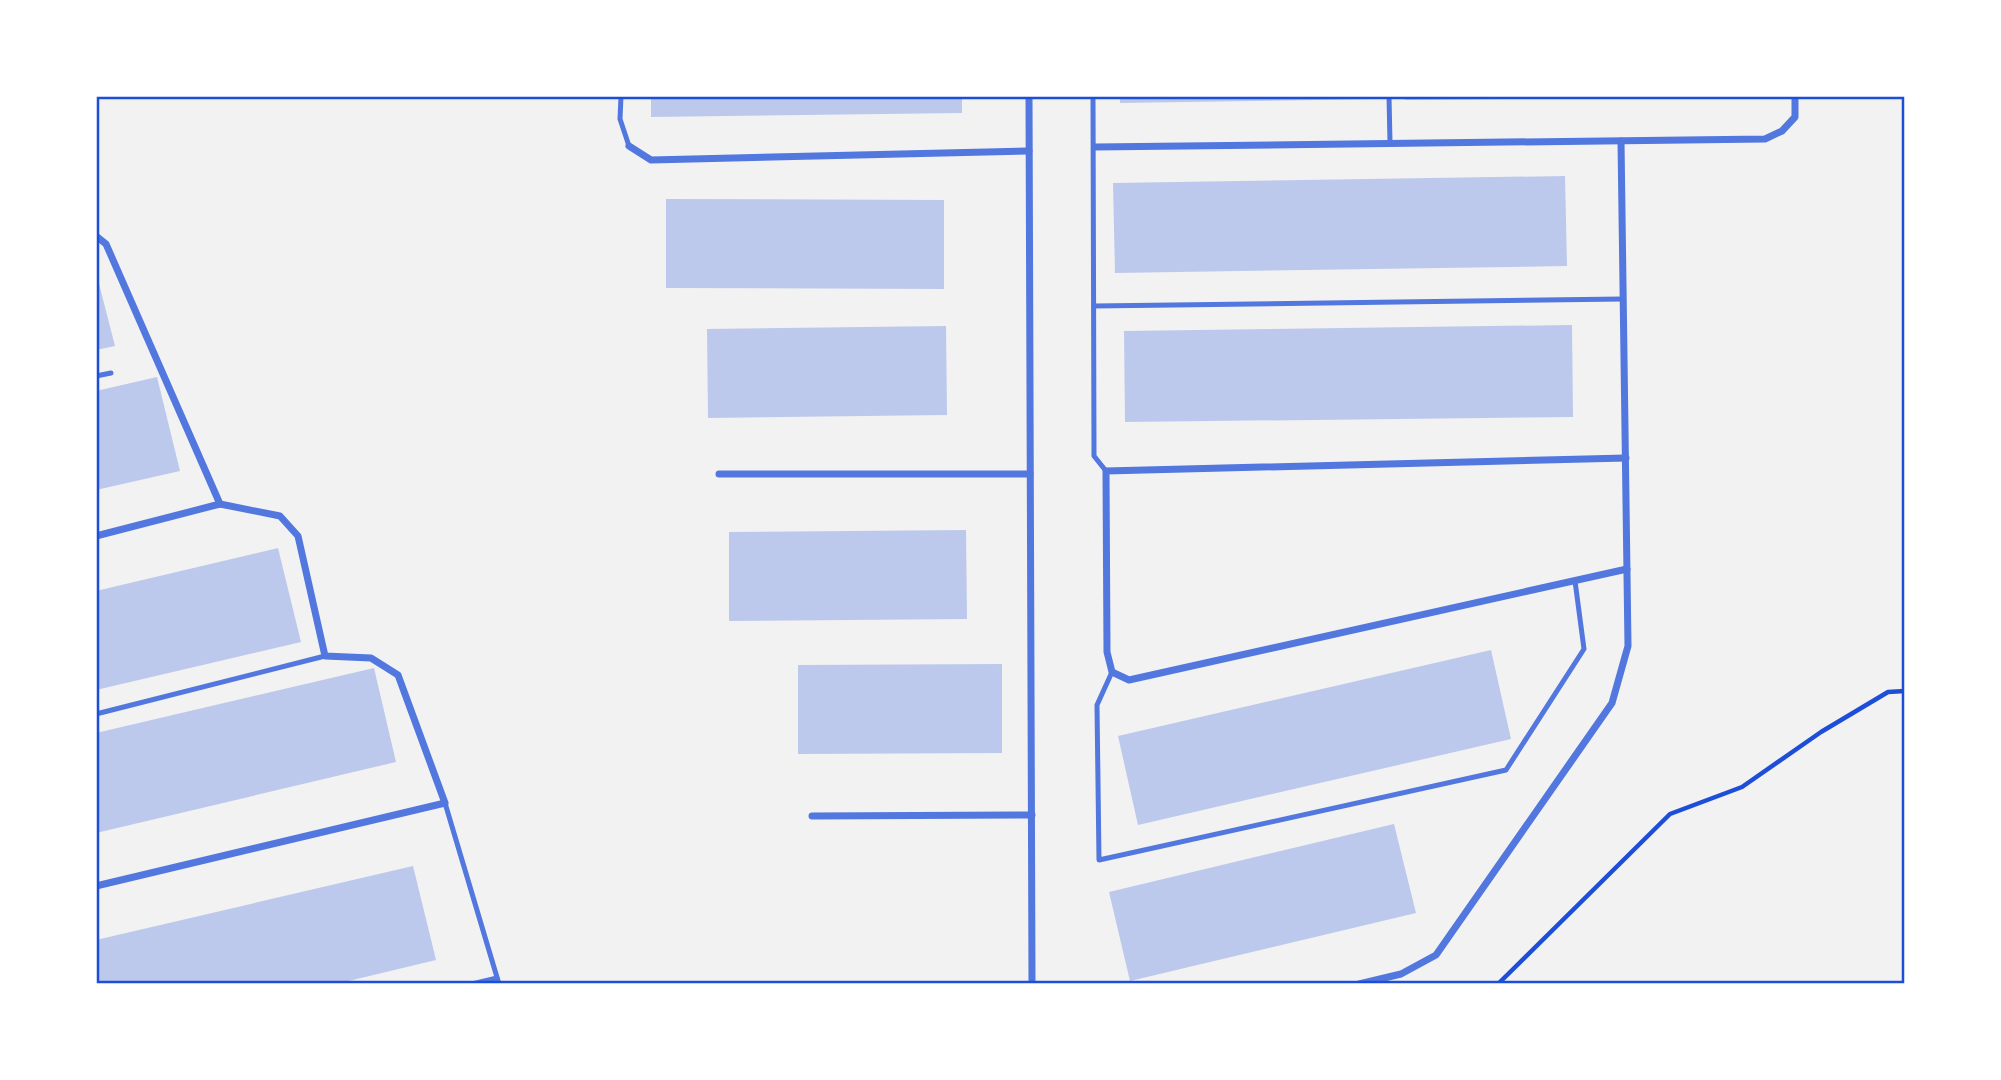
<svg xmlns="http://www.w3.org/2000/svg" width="2001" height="1080" font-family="'Public Sans',sans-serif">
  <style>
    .building { fill: #bdc9ec }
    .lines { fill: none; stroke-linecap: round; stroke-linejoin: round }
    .path { stroke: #1d4ed8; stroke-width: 4.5 }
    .service { stroke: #5277de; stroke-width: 5 }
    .minor { stroke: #5277de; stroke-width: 7 }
    .neatline { fill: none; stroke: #1d4ed8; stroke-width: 2.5 }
  </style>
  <rect width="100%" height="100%" fill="#f2f2f2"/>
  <g class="building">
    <path d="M651,96H962V113L651,117Z"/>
    <path d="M1120,96H1376V99L1120,103Z"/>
    <path d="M1405,96H1509V99L1405,100Z"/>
    <path d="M1565,176L1567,266L1115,273L1113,183Z"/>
    <path d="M666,199L944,200V289L666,288Z"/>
    <path d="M96,272L115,346L96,350Z"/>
    <path d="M1572,325L1573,417L1125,422L1124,331Z"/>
    <path d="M946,326L947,415L708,418L707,329Z"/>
    <path d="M157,377L180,471L96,490V391Z"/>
    <path d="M966,530L967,619L729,621V532Z"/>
    <path d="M278,548L301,642L96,690V591Z"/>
    <path d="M1491,650L1511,739L1138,825L1118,736Z"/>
    <path d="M1002,664V753L798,754V665Z"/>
    <path d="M374,668L396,762L96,833V733Z"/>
    <path d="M1394,824L1416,913L1130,981L1109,892Z"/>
    <path d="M413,866L436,960L336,984H96V940Z"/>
  </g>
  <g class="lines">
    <path class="path" d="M1498,984L1670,814L1742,787L1821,732L1888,692L1905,691"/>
    <g class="service">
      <path d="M621,96L620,119L629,146"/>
      <path d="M1093,96L1094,456L1106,471"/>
      <path d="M1389,96L1390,143"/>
      <path d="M1094,306L1623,299"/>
      <path d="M96,376L111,373"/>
      <path d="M1112,672L1097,705L1099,860L1506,770L1584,649L1575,581"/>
      <path d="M96,714L325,656"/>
      <path d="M445,803L499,984"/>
      <path d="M472,984L497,978"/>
    </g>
    <g class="minor">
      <path d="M1029,96L1032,984"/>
      <path d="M629,146L651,160L1029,151"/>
      <path d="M1095,147L1765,139L1782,131L1795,117V96"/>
      <path d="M96,236L106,244L220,504L280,516L298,536L325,656L371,658L398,675L445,803L96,886"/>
      <path d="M1626,458L1106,471L1107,652L1112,672L1129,680L1627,569"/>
      <path d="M719,474H1030"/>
      <path d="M96,536L220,504"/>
      <path d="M812,816L1032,815"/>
      <path d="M1359,984L1401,974L1436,955L1612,703L1628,646L1621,141"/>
    </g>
  </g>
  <rect width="2001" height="1080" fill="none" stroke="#ffffff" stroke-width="196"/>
  <rect x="98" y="98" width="1805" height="884" class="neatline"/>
</svg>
